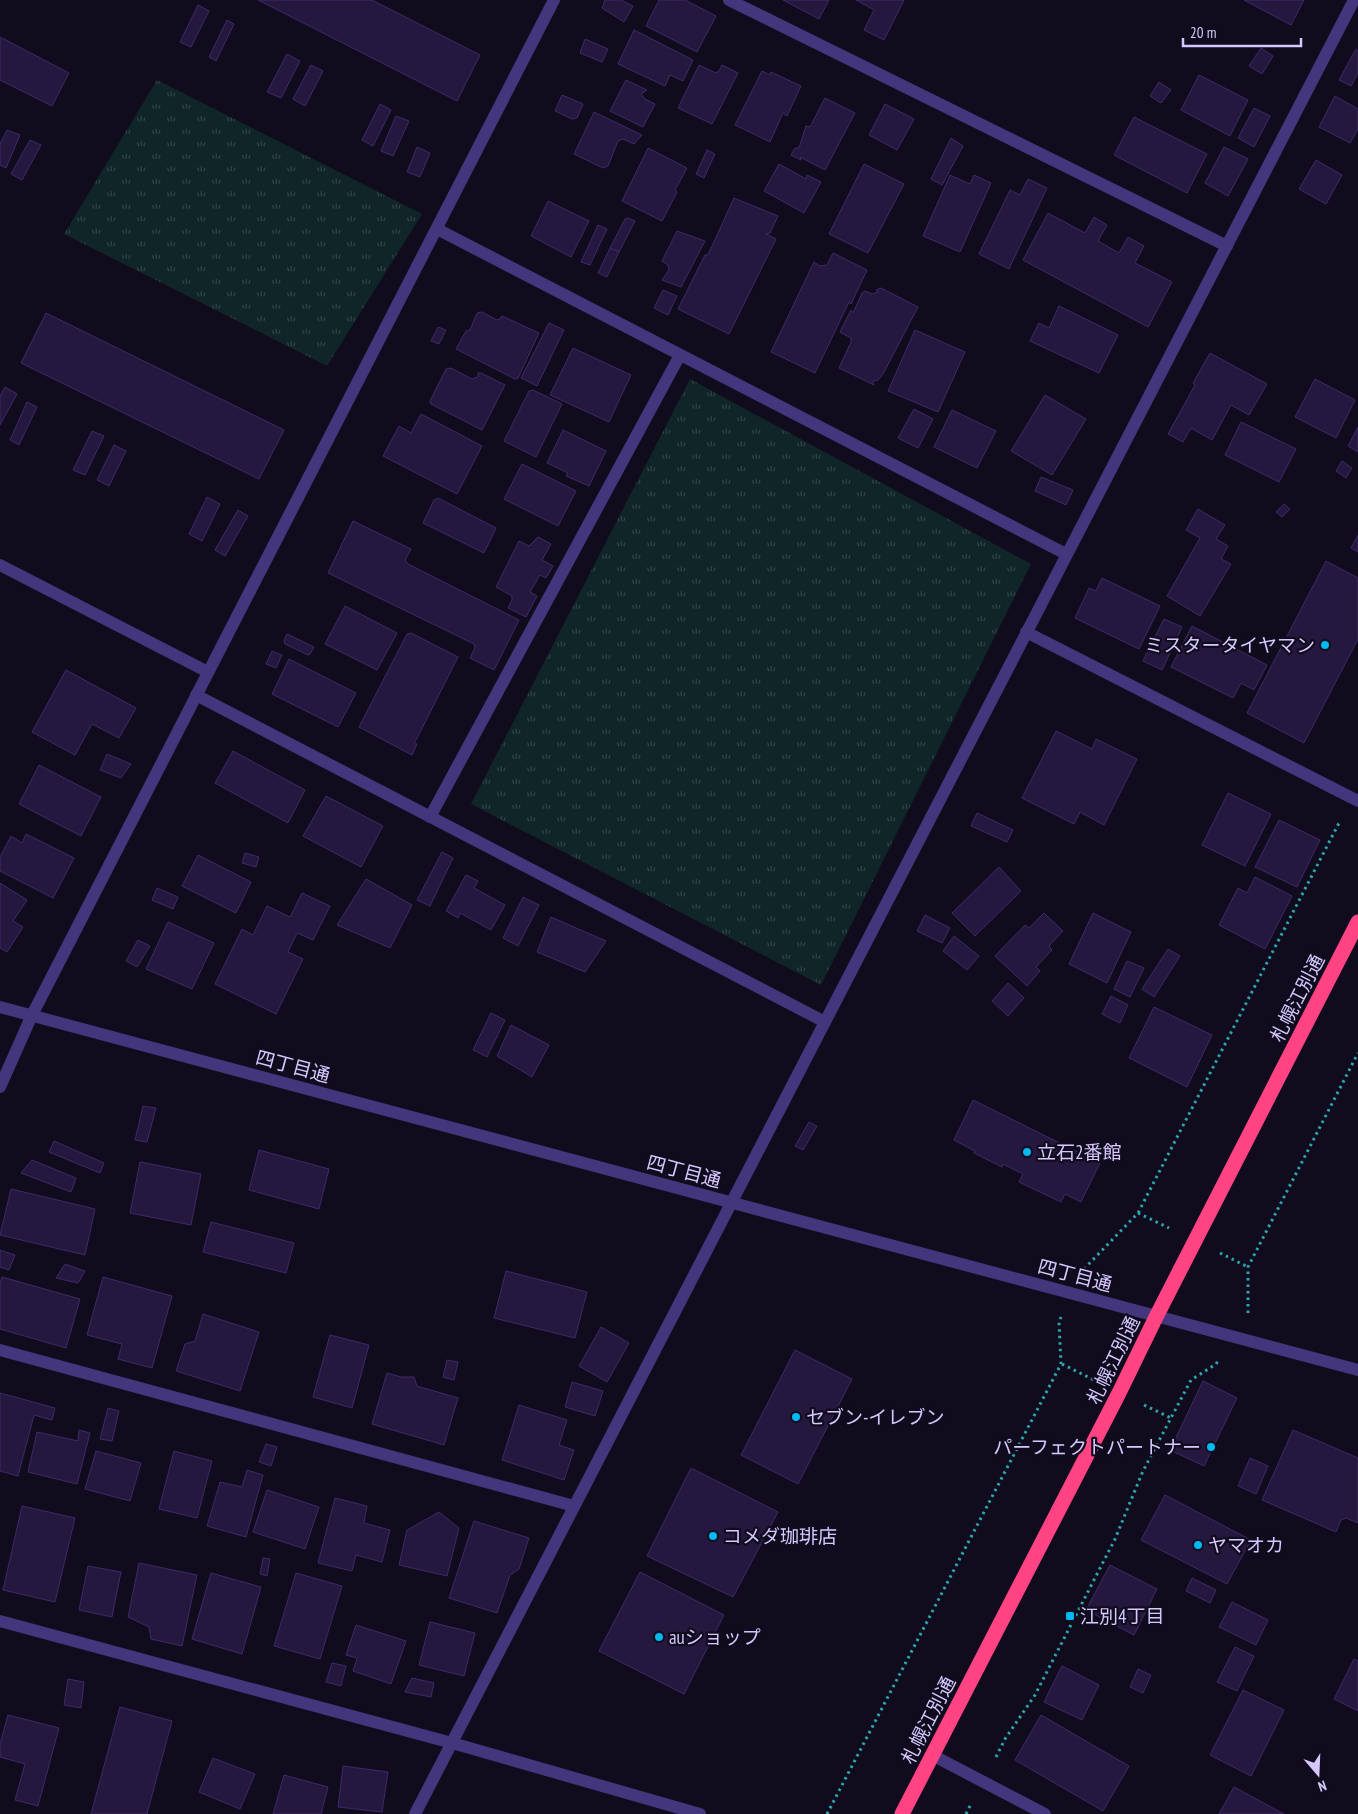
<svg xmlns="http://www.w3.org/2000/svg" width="1358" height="1814" font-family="'PT Sans Narrow','Noto Sans JP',sans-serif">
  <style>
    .park { fill: url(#park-tufts) }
    .building { fill: #25183e; stroke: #3f296b }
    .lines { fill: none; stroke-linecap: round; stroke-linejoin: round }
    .path { stroke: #2ca5af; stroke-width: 3; stroke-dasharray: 2.5 4; stroke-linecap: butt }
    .minor { stroke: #43367d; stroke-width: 12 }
    .highway { stroke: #ff4383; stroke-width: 15 }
    .poi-dot { fill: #00b9f3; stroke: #110c1d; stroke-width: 2 }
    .labels { text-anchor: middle; stroke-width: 4.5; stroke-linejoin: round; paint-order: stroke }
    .poi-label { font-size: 19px; fill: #d6c8ff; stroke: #110c1d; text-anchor: start }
    .street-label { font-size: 19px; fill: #d6c8ff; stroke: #110c1d }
  </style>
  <defs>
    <pattern id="park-tufts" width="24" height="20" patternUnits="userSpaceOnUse" patternTransform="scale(1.25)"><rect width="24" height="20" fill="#0f2527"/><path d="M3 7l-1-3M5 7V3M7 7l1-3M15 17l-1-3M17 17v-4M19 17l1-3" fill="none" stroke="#314347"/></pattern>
  </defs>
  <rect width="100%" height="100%" fill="#110c1d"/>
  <g class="park">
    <path d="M157,80L422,214L327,366L64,234Z"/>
    <path d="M690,379L1031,564L821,985L471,804Z"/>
  </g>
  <g class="building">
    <path d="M258,0H372L480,55L457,101Z"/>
    <path d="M605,0H621L633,6L624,22L602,8Z"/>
    <path d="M659,0H685L716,16L697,52L646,26Z"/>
    <path d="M783,0H829L819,19Z"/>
    <path d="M904,0L884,40L864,30L874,10L856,0Z"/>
    <path d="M1244,0H1304L1291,25Z"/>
    <path d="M198,5L209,11L191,47L180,42Z"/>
    <path d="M227,20L234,24L216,61L209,57Z"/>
    <path d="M634,30L693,60L683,81L670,75L665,86L618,64Z"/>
    <path d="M0,37L69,73L52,106L0,80Z"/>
    <path d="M585,39L608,49L602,62L580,53Z"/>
    <path d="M1261,48L1273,56L1262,74L1249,66Z"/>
    <path d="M1356,49L1358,51V73L1351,86L1339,80Z"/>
    <path d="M287,54L300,61L281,98L267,92Z"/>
    <path d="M311,65L323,71L305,106L293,99Z"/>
    <path d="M699,65L716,73L719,71L722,65L738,73L712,124L678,108Z"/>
    <path d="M762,71L770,75L771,72L801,86L787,116L783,113L770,142L735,125Z"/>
    <path d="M1199,75L1248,100L1230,136L1181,110Z"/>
    <path d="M626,80L647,90L641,94L645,99L655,104L643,127L610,111Z"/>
    <path d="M1159,82L1171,90L1161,103L1150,96Z"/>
    <path d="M562,95L583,104L577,118L572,119L555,111Z"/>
    <path d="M1335,96L1358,109V129L1350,143L1319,127Z"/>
    <path d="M825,98L855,113L825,170L800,157L801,160L791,155L795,148H799L806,126L810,127Z"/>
    <path d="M380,104L391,110L373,146L362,140Z"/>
    <path d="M885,104L914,119L897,150L869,135Z"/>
    <path d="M1254,108L1270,116L1254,147L1238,138Z"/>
    <path d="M594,112L642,135L634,144L623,139L618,141L608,166L603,168L574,154Z"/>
    <path d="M396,116L409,121L393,156L381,151Z"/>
    <path d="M1134,117L1207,154L1187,193L1114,155Z"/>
    <path d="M7,130L20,135L6,168L0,165V144Z"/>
    <path d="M951,138L963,146L942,185L931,179Z"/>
    <path d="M30,140L41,145L22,180L11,174Z"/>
    <path d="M417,147L430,153L420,177L407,172Z"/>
    <path d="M1224,147L1248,159L1228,196L1205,183Z"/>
    <path d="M648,148L687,168L675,190L677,192L662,221L622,201Z"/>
    <path d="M707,150L715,154L704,178L696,174Z"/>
    <path d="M1316,160L1342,175L1326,204L1299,189Z"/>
    <path d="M779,164L806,179L807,175L821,182L804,213L764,191Z"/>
    <path d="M864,164L904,184L868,253L829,234Z"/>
    <path d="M950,175L970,184L974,175L991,183L960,252L923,236Z"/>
    <path d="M1028,179L1047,188L1009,269L979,254L1010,190L1020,195Z"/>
    <path d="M734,198L778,216L770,233L766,234L776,239L729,334L678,309L705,255H708Z"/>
    <path d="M548,201L589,221L571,257L531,236Z"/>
    <path d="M1048,213L1085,233L1094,217L1107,225L1098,241L1119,253L1128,237L1144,246L1135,263L1172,282L1148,327L1023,260Z"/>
    <path d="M628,218L635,221L619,252L610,248L625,219Z"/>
    <path d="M598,225L607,229L590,265L581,262Z"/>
    <path d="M677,231L705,241L681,287L662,280L669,270L668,265L662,261Z"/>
    <path d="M610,248L619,252L607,277L598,273Z"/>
    <path d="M833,253L867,270L851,304L849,302L815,373L771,352L814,262L820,266L827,265Z"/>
    <path d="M881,288L918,307L883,374L878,380L873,381L874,385L839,368L851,342V338L840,332L851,310L853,313L862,293L865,291L872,294L878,292L876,290Z"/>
    <path d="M663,290L677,296L668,315L654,308Z"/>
    <path d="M1059,306L1118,335L1099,373L1030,341L1039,323L1049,328Z"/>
    <path d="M482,312L497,320L500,319L502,316L539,333L518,378L515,379L456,349L466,331L470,330L477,313Z"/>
    <path d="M46,313L284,430L259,479L21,363Z"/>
    <path d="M549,323L564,330L537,386L521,378Z"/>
    <path d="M438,327L446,330L439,344L431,341Z"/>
    <path d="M915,330L965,352L938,412L888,391Z"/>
    <path d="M573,348L631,375L609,422L550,395Z"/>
    <path d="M1210,353L1267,384L1249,415L1231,405L1212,440L1191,428L1183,442L1168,434L1195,385L1193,383Z"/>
    <path d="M451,368L472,379L478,377V373H481L505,385L482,430L431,404L430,401L446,369Z"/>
    <path d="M1315,379L1355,400L1336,438L1295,417Z"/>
    <path d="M5,387L17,394L0,425V396Z"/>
    <path d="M533,390L562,404L536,457L504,441L529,391Z"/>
    <path d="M1045,395L1086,419L1052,475L1011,451Z"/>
    <path d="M27,402L37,407L19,445L10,440Z"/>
    <path d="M914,409L933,419L918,448L898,438Z"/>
    <path d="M952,410L996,431L977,468L934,447Z"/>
    <path d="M421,414L482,446L457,494L383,456L399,426L411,433Z"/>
    <path d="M1241,422L1296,449L1279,482L1225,455Z"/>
    <path d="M1358,427V452L1348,446Z"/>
    <path d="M563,430L606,451L589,486L566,476L568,473L547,463Z"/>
    <path d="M92,431L104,436L85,475L73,470Z"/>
    <path d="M114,445L126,451L109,486L97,480Z"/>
    <path d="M1342,461L1352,468L1346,478L1336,471Z"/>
    <path d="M522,464L576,491L558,526L504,499Z"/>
    <path d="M1041,477L1073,490L1066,505L1035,491Z"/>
    <path d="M207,497L220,504L202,541L189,534Z"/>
    <path d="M438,498L496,528L484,553L423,523L434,500Z"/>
    <path d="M1284,504L1290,509L1282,517L1276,512Z"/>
    <path d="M1198,509L1225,525L1216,539L1228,546L1221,559L1231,564L1200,616L1167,596L1200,538L1186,530Z"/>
    <path d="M238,510L248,516L225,556L215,550Z"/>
    <path d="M353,521L411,549L405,560L408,564L519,620L494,670L470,658L475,648L474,644L328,573Z"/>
    <path d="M1358,535V552L1351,548Z"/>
    <path d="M538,537L551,544L542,560L553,566L546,578L540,575L530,592L537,596L526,617L508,608L512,600V596L496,587L519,541L529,546Z"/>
    <path d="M1326,561L1358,578V639L1304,743L1247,713Z"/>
    <path d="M1102,578L1160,606L1139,649L1075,618L1089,588L1096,591Z"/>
    <path d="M345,606L397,633L377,670L325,644Z"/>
    <path d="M1164,619L1182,627L1162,670L1143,661Z"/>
    <path d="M1192,626L1267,665L1254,690L1241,683L1233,698L1171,667Z"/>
    <path d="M411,633L458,657L414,744H417L412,755L359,727L407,634Z"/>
    <path d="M287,634L314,647L310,654L308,655L285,644L284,641Z"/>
    <path d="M272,651L282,655L276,668L266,664Z"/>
    <path d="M289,659L356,693L338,727L272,694Z"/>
    <path d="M66,670L136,708L119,738L92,724L75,755L32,732Z"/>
    <path d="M1056,731L1092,749L1096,739L1137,759L1104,825L1080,812L1074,824L1022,798Z"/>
    <path d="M233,751L305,790L288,823L215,783Z"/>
    <path d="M107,754L131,764L121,778L100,770Z"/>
    <path d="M39,765L101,797L81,836L19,804Z"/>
    <path d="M1228,793L1271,814L1245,866L1202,845Z"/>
    <path d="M326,796L383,826L361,867L303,836Z"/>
    <path d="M977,813L1013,830L1007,842L971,826Z"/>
    <path d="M1279,820L1320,840L1297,887L1255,867Z"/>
    <path d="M26,834L74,858L53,898L0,871V857L11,836L22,843Z"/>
    <path d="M442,852L453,858L430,906L417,900Z"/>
    <path d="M245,853L259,857L256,867L242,863Z"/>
    <path d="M198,855L251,882L236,913L182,886Z"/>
    <path d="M999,867L1021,891L975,936L952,913Z"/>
    <path d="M466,875L478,881L474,888L505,905L491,930L460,913L458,918L446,911Z"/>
    <path d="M1255,877L1292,896L1265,949L1219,925L1238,888L1247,893Z"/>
    <path d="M366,879L412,905L390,948L337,925Z"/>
    <path d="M0,883L27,900L13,921L23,927L7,952L0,948Z"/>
    <path d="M157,888L178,897L173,909L152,900Z"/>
    <path d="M302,893L330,906L313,940L297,933L288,952L303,959L276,1014L215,984L242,929L253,935L267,906L290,917Z"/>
    <path d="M523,897L539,905L518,946L503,938Z"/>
    <path d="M1044,913L1063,931L1049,946L1052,950L1036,967L1040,971L1027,986L995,956L1025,925L1029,928Z"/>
    <path d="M1093,913L1131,932L1107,983L1069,964Z"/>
    <path d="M925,915L950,928L942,943L917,931Z"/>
    <path d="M551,917L606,941L585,972L537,952Z"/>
    <path d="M168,922L214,943L192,989L146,969Z"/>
    <path d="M954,936L979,956L967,970L943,951Z"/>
    <path d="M138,940L150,946L137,967L126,961Z"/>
    <path d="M1168,949L1180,956L1154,997L1142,989Z"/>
    <path d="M1127,961L1144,968L1130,997L1114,989Z"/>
    <path d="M1008,983L1024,998L1008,1016L992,1001Z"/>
    <path d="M1111,996L1128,1005L1120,1023L1102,1014Z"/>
    <path d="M1154,1007L1212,1035L1187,1087L1129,1058Z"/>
    <path d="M491,1013L505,1020L487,1057L473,1050Z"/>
    <path d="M511,1025L549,1045L532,1077L497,1056Z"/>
    <path d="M973,1100L1100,1163L1081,1202L1065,1194L1061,1202L1019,1182L1023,1174L1003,1164L1002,1167L974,1153L975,1151L954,1140Z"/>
    <path d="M143,1106L156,1108L147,1142L135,1140Z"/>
    <path d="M809,1122L817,1126L803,1150L795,1146Z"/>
    <path d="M54,1141L104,1163L100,1173L49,1152Z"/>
    <path d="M259,1150L329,1169L319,1209L249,1190Z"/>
    <path d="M32,1160L76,1178L71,1192L21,1173Z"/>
    <path d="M140,1162L201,1174L191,1225L130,1213Z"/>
    <path d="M11,1189L95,1209L85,1255L0,1235Z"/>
    <path d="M211,1222L294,1243L286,1273L203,1252Z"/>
    <path d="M0,1250L15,1255L9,1270L0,1267Z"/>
    <path d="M65,1264L85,1271L78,1283L56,1278Z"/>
    <path d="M506,1271L587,1292L575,1338L494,1318Z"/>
    <path d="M2,1277L80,1299L66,1348L0,1329V1283Z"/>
    <path d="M103,1277L172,1296L152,1368L118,1359L122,1344L87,1335Z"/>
    <path d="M203,1314L259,1332L240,1391L176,1371L185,1344L195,1341Z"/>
    <path d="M601,1327L629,1343L607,1382L579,1366Z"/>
    <path d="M330,1335L369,1345L352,1408L313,1397Z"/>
    <path d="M795,1350L852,1379L798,1484L741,1455Z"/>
    <path d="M447,1360L458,1362L454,1380L443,1377Z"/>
    <path d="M387,1373L401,1377H414L417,1386L458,1398L444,1445L372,1424Z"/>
    <path d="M1203,1381L1237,1398L1204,1466L1170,1450Z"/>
    <path d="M572,1382L603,1391L595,1416L565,1407Z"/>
    <path d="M0,1393L55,1408L52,1420L34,1415L18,1476L0,1471Z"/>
    <path d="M519,1405L567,1420L559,1445L574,1450L564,1480L502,1460Z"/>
    <path d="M108,1408L119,1411L112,1441L100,1439Z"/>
    <path d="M79,1430L90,1433L77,1484L28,1472L37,1432L78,1441Z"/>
    <path d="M1293,1430L1358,1458V1523L1346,1518L1341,1520L1336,1532L1262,1500Z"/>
    <path d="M266,1444L277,1447L271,1466L259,1462Z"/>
    <path d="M96,1451L141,1463L130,1501L85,1489Z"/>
    <path d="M174,1451L212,1461L197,1518L159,1509Z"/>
    <path d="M1250,1458L1268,1466L1256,1494L1238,1486Z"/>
    <path d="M691,1468L778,1512L733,1597L647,1556Z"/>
    <path d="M247,1470L263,1475L246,1537L207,1526L220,1482L242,1487Z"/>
    <path d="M267,1490L319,1507L305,1549L253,1532Z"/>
    <path d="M1165,1495L1251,1540L1227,1584L1141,1540Z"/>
    <path d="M335,1498L367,1506L364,1523L390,1530L382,1562L356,1555L352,1571L318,1563Z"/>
    <path d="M22,1506L75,1518L55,1602L3,1590Z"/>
    <path d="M439,1512L459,1528L447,1576L399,1565L407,1530Z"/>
    <path d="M474,1521L529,1538L519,1569L510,1575L497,1613L449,1598Z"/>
    <path d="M263,1558L270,1559L267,1576L260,1574Z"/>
    <path d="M139,1563L197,1575L182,1646L151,1639L149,1627L128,1617Z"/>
    <path d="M1110,1565L1157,1589L1134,1635L1086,1610Z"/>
    <path d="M88,1566L121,1572L112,1617L79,1610Z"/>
    <path d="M640,1572L724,1615L684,1694L599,1651Z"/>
    <path d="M211,1573L261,1587L242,1654L192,1639Z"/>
    <path d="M296,1573L342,1586L320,1659L274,1646Z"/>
    <path d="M1192,1578L1216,1590L1210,1603L1186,1591Z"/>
    <path d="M1232,1602L1268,1620L1256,1645L1219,1627Z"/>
    <path d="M430,1622L475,1633L464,1676L419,1665Z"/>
    <path d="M356,1625L406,1641L391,1684L353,1671L357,1658L346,1655Z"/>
    <path d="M1235,1647L1254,1656L1237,1691L1217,1682Z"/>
    <path d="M1354,1659L1358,1661V1711L1334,1699Z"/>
    <path d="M332,1663L346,1666L341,1686L326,1682Z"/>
    <path d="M1062,1666L1099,1685L1082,1720L1044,1702Z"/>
    <path d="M1138,1669L1151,1675L1143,1693L1130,1687Z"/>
    <path d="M412,1678L434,1683L431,1697L405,1692Z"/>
    <path d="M68,1679L84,1682L81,1708L64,1705Z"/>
    <path d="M1243,1690L1284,1710L1251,1776L1210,1755Z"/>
    <path d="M120,1707L172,1721L147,1814H91Z"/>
    <path d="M8,1715L59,1728L38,1806L15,1800L25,1764L0,1757V1744Z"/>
    <path d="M1041,1715L1129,1766L1103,1811L1015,1760Z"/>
    <path d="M213,1758L255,1774L240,1809L199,1792Z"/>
    <path d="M343,1766L388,1772L382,1812L338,1807Z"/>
    <path d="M284,1775L328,1787L321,1814H273Z"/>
    <path d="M1234,1787L1284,1814H1219Z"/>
  </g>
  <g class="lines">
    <g class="path">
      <path d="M1138,1213L1169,1228"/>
      <path d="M1220,1253L1248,1267"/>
      <path d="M1084,1269L1138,1213L1340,821"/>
      <path d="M1248,1313V1267L1358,1053"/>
      <path d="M1062,1364L1094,1380"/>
      <path d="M1144,1405L1171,1418"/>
      <path d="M996,1757L1005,1739L1035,1695L1115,1539L1143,1471L1191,1380L1216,1364L1218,1361"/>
      <path d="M827,1814L1061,1364L1059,1322L1061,1317"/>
      <path d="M966,1814L971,1804"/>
    </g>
    <g class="minor">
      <path d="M729,0L1227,246"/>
      <path d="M437,229L1066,554"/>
      <path d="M0,565L208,672"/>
      <path d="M1026,632L1358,801"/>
      <path d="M196,695L825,1022"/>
      <path d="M430,817L680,355"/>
      <path d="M0,1007L1358,1370"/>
      <path d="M0,1087L32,1015L554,0"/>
      <path d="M0,1350L574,1506"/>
      <path d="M0,1621L452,1743L700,1814"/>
      <path d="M932,1755L1045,1814"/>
      <path d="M415,1814L1354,0"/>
    </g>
    <path class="highway" d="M902,1814L1119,1393L1156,1317L1358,922"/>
  </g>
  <g class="poi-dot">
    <circle cx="1325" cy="645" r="5"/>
    <circle cx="1027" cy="1152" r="5"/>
    <circle cx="796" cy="1417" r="5"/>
    <circle cx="1211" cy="1447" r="5"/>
    <circle cx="713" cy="1536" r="5"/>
    <circle cx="1198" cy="1545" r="5"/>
    <rect x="1065" y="1611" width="10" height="10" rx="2.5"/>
    <circle cx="659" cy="1637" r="5"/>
  </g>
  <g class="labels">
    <g class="poi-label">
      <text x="1315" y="652" text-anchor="end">ミスタータイヤマン</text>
      <text x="1037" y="1159">立石2番館</text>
      <text x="806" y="1424">セブン-イレブン</text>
      <text x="1201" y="1454" text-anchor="end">パーフェクトパートナー</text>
      <text x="723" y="1543">コメダ珈琲店</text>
      <text x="1208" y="1552">ヤマオカ</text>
      <text x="1080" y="1623">江別4丁目</text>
      <text x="669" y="1644">auショップ</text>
    </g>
    <g class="street-label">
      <text transform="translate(1297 998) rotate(-63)" y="7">札幌江別通</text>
      <text transform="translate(293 1066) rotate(15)" y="7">四丁目通</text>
      <text transform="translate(684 1171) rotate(15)" y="7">四丁目通</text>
      <text transform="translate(1075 1275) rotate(15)" y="7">四丁目通</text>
      <text transform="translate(1113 1360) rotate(-64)" y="7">札幌江別通</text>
      <text transform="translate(928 1720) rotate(-63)" y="7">札幌江別通</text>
    </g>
  </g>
  <g transform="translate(1318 1774) rotate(161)" stroke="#110c1d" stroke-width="4" paint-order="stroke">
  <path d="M0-4L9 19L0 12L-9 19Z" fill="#d6c8ff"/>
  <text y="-8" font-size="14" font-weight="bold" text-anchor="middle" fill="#d6c8ff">N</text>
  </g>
  <path d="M1183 38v8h118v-8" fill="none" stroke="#d6c8ff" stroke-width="2.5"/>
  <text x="1190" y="38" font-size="15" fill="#d6c8ff" stroke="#110c1d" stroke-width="4" paint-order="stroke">20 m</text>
</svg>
